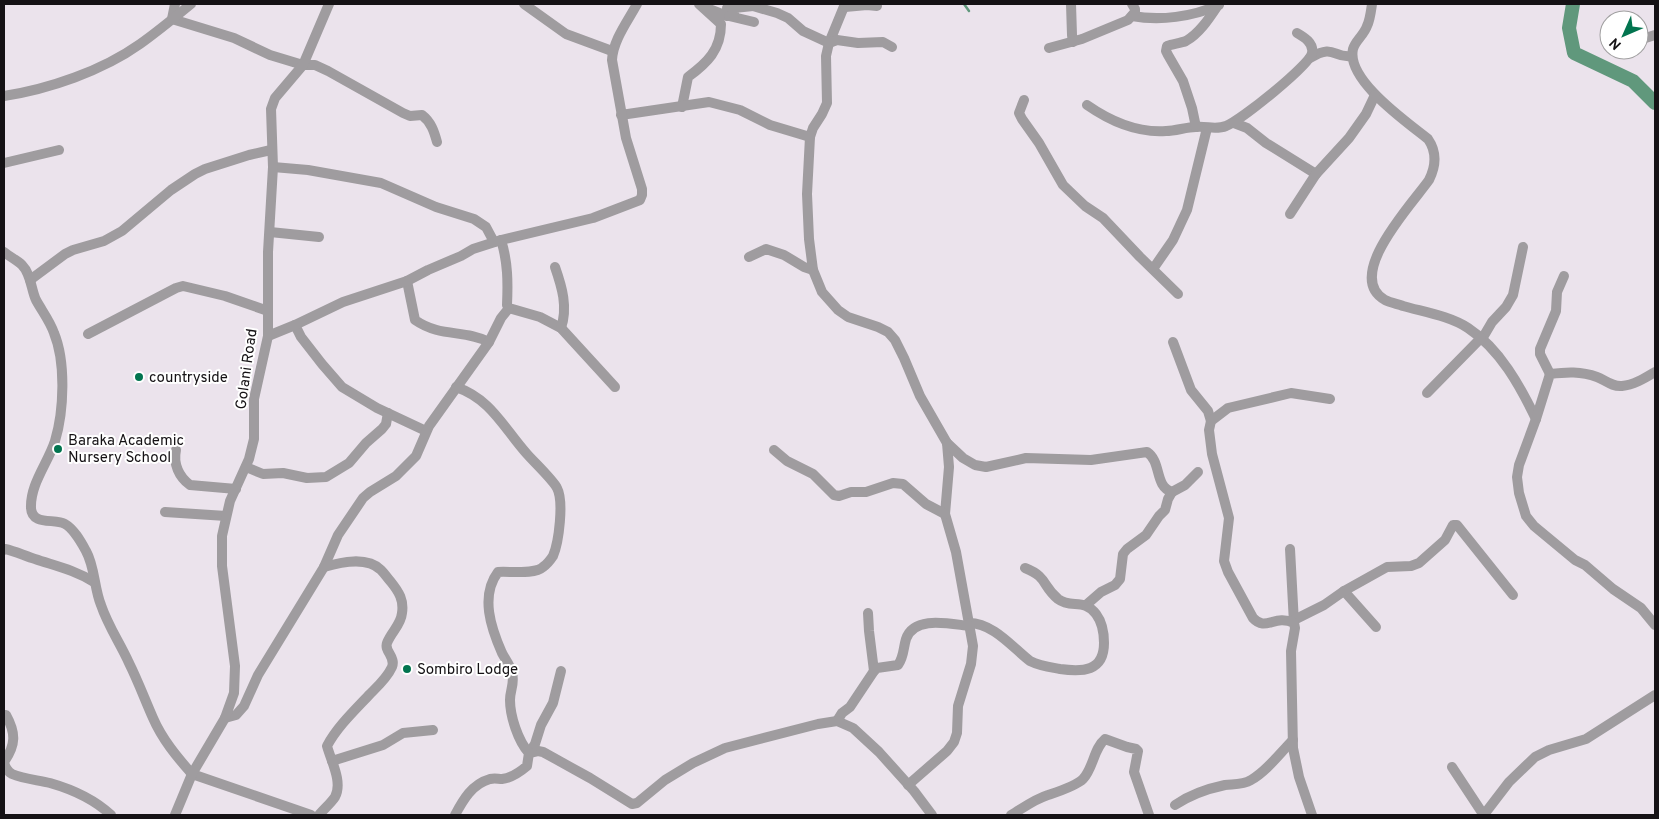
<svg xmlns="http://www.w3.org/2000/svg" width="1659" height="819" font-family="Overpass,sans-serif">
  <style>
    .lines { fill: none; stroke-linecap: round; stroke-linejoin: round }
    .stream { stroke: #60987c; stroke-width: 2.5 }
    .river { stroke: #60987c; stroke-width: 14 }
    .minor { stroke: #9f9c9f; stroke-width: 10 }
    .poi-dot { fill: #02744f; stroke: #fff; stroke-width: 2 }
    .labels { text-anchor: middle; stroke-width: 4; stroke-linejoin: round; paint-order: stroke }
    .street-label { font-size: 15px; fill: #151215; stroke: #fff }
    .poi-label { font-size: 15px; fill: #151215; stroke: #fff; text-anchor: start }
  </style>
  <rect width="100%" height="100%" fill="#ebe3ec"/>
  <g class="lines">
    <path class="stream" d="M964,4L969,11"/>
    <path class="river" d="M1573,4L1569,28L1574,53L1633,81L1655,103"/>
    <g class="minor">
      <path d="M175,4L172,19L234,38L270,55L303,65H315L328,71L403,113L410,116L422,115C431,122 434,131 437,142"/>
      <path d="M524,4L566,34L612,51"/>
      <path d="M845,4L829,43L826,56L827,103L822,114L813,128L810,137L807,194L809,239L813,270L822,292L838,310L848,317L878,327L888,332L895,340L904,358L920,396L947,443L949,467L945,514L956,552L973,646L971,664L958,706L957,733L954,742L947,751L908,785"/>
      <path d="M1071,4L1072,35L1073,42"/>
      <path d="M1372,4C1371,11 1370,20 1367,26C1364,35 1355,41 1353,49C1346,80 1407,122 1428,139C1437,152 1436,166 1429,180C1413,203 1343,276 1385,300C1391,303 1398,304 1403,306C1424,312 1450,316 1468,328C1500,349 1520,386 1536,419"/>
      <path d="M753,6L777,13L788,18L803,31L829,43L837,40L858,43L883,42L892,47"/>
      <path d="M845,7L867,5L877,6"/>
      <path d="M709,9L727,16L728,15L727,8"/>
      <path d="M729,16L754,22"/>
      <path d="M734,16V8L753,6L756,4"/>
      <path d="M1132,16C1160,21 1192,17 1219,5"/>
      <path d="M1639,40L1655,35"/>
      <path d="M1049,48L1082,39L1128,20L1135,12V9L1132,4"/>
      <path d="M1310,58C1335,43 1333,59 1352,56"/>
      <path d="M4,96C49,89 102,71 140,44C157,32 174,18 191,4"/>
      <path d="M1024,100L1019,113L1022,119L1039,143L1063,185L1085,206L1103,218L1140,257L1178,294"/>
      <path d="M1087,105C1110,121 1138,133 1166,131C1176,131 1186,127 1196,127C1207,126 1216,130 1226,126C1240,121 1310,65 1312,53C1314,43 1304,37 1297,33"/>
      <path d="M682,107L688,77C707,63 721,50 721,24L699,4"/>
      <path d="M621,115L709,102L740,110L770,125L810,137"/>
      <path d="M1234,123L1247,128L1266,143L1316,174"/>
      <path d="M1196,127L1192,108L1183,81L1168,55L1166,51L1167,46C1173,44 1181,43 1186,41C1200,33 1210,17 1218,5"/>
      <path d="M4,163L59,150"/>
      <path d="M273,167L308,170L381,183L436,207L474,219L486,227L494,242"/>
      <path d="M1290,214L1316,174L1349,138L1366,114L1375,95"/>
      <path d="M270,232L319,237"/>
      <path d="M501,240C508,262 508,283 507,305L509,308L540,317L561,328L615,387"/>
      <path d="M4,252C10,257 17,260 22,265C31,274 31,289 36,300C42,311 50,321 54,333C66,362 64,411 55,441C48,463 30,484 31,508C32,526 55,518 65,524C74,529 81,542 86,551C95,567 94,588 101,605C108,626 120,643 129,663C138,681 145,700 153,718C162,739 177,757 192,774L311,815"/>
      <path d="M749,257L766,249L784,255L804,267L813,270"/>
      <path d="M555,267C562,287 568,307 561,328"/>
      <path d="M1153,269L1173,240L1187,210L1207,128"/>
      <path d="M30,280L65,254L73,250L104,241L122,231L171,190L195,174L205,169L249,155L271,150"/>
      <path d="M407,281L415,320C441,338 464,329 489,342"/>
      <path d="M295,325L301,337L322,364L342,387L377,408L426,431"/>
      <path d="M88,334L176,288L183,286L225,296L268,311"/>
      <path d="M268,336L295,325L343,302L407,281L428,270L461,256L473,249L501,240L593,218L640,200L642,195V189L626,138L612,60C613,40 628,21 637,4"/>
      <path d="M1482,339L1492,322L1506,307L1513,295L1523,247"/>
      <path d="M1173,342L1191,390L1208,411L1211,421"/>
      <path d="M1655,372C1645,378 1634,385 1622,386C1612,387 1605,380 1597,377C1581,371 1566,372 1550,374L1536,419L1519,465L1517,477L1519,493L1526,516L1534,526L1575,560L1585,565L1613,589L1641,608L1655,625"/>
      <path d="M1550,374L1540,354V349L1556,311L1557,292L1564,276"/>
      <path d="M1427,393L1481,338"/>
      <path d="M947,443L963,458L975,465L986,467L1026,458L1091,460L1147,452C1162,462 1154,486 1172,492"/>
      <path d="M176,450C173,464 179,477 190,485L236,489"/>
      <path d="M774,450L787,461L813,474L834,495L839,496L851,492H866L893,483L903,484L926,504L945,514"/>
      <path d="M246,467L263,474L283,473L307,478L326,477L349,463L366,443L382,429L386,424L388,413"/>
      <path d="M1172,492L1185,485L1198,472"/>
      <path d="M165,512L226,516"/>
      <path d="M1290,549L1294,623"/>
      <path d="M4,550L5,549C15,551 25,556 35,559C56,566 75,570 94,582"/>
      <path d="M1344,591L1376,627"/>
      <path d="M1086,605L1101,592L1115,585L1120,579L1123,554L1127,549L1146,535L1159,516L1165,510L1168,499L1172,492"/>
      <path d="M868,613L869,631L874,671"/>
      <path d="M1294,620L1324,605L1344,591L1387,567L1411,566L1419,563L1445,540L1453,525H1457L1513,595"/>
      <path d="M969,623C993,623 1012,647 1030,661C1040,666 1049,667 1060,669C1082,672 1104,672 1104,643C1104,633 1102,622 1096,614C1084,598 1071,609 1058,599C1042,586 1048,577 1025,568"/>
      <path d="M4,715H6C16,733 16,745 4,762C5,768 7,771 12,774C24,779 38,780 50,783C71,789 95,800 111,815"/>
      <path d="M225,718L236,715L244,706L258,675L324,567L338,535L363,498L370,492L396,476L416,456L429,426L489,342L501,318L509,308"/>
      <path d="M837,721L842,713L850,707L874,671L877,668L898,665C904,657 903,649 906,639C914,615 950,624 970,626"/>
      <path d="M529,753L538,751L543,752L590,778L632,804L637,803L665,780L693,763L725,748L818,724L837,721L853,728L879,752L914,791L932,815"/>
      <path d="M529,753L535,744L541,725L553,703L561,671"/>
      <path d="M332,761L383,745L403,733L433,730"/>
      <path d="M1452,767L1481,811L1486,812L1509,782L1535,757L1549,750L1586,739L1655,695"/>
      <path d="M1175,805C1191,794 1206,789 1225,785C1234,784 1243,785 1251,780C1267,771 1280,753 1293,740"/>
      <path d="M175,815L192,774L225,718L234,693L235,666L222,566V536L230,501L249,459L254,439V399L268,336V252L273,167L271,109L275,98L303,65L329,4"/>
      <path d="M319,815C324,809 331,803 335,797C343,782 331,761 327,746C337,727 355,710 370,694C378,686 387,678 392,667C396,657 384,651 387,643C391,632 401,625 402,613C404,600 399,592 391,582C388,579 385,574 381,570C367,556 341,562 324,567"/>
      <path d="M455,815C463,800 472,784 490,779C495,778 498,779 502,779C511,778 520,772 527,766L529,753C518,741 510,716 510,700C510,690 515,683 512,673C511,666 505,659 502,653C491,628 480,596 498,572C510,571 534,575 543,567C546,565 551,559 553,556C559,542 564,501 557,488C553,480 534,462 527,454C503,427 491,399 456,387"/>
      <path d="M1011,815C1023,808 1035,799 1048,795C1057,792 1076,786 1083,779C1093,769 1094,748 1105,739L1127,747L1136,749L1138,751L1134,772L1149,815"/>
      <path d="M1312,815L1299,777L1293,748L1291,651L1295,628L1294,623C1274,614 1266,632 1253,618L1228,572L1224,561L1229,518L1212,454L1209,430L1211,421L1228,408L1291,393L1330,399"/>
    </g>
  </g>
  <g class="poi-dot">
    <circle cx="139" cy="377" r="5"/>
    <circle cx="58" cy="449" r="5"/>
    <circle cx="407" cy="669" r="5"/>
  </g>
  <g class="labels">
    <g class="street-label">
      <text transform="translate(246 369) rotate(-82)" y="5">Golani Road</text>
    </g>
    <g class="poi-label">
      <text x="149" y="382">countryside</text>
      <text x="68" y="445">Baraka Academic<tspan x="68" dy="17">Nursery School</tspan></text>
      <text x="417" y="674">Sombiro Lodge</text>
    </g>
  </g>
  <rect width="1659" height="819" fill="none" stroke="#151215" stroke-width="10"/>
  <g transform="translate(1624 35) rotate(225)"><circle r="24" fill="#ffffff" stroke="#a1a0a1"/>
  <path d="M0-4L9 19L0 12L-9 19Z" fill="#02744f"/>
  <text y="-8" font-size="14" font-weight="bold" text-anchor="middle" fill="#151215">N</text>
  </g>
</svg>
